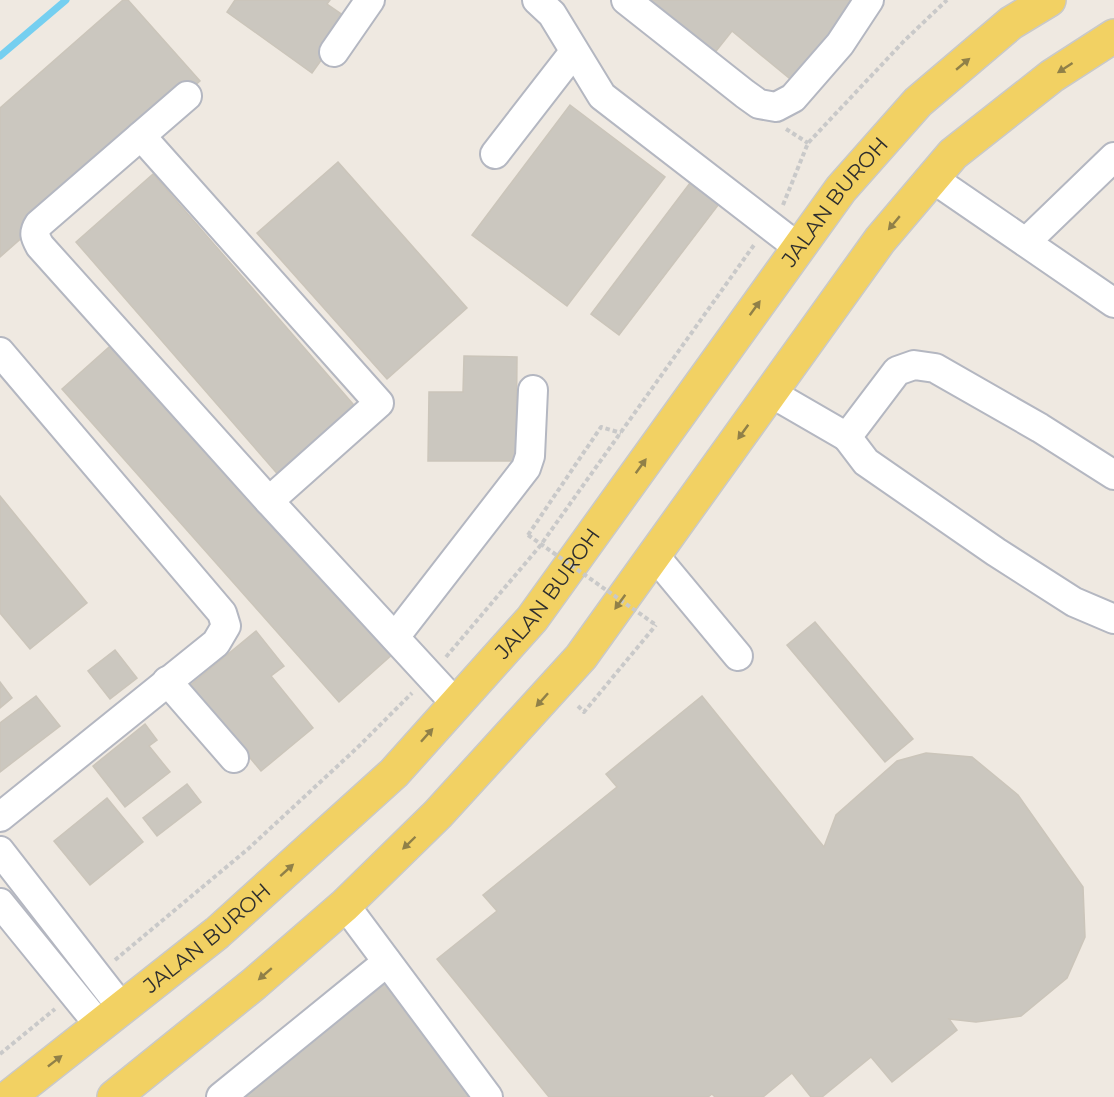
<svg xmlns="http://www.w3.org/2000/svg" width="1114" height="1097" font-family="Montserrat,sans-serif">
  <style>
    .lines { fill: none; stroke-linecap: round; stroke-linejoin: round }
    .stream { stroke: #75cff0; stroke-width: 7 }
    .building { fill: #cbc7bf; stroke: #cbc5ba; stroke-width: 1.5 }
    .minor-casing { stroke: #b4b7c1; stroke-width: 32 }
    .major-casing { stroke: #c9c9c9; stroke-width: 36 }
    .path { stroke: #c9c9c9; stroke-width: 4; stroke-dasharray: 4.5 3; stroke-linecap: butt }
    .minor { stroke: #fff; stroke-width: 28 }
    .major { stroke: #f2d163; stroke-width: 33 }
    .path-bridge { stroke: #c9c9c9; stroke-width: 4; stroke-dasharray: 4.5 3; stroke-linecap: butt }
    .oneway { fill: #908048 }
    .labels { text-anchor: middle; stroke-width: 6; stroke-linejoin: round; paint-order: stroke }
    .street-label { font-size: 21px; fill: #2e2e2e; stroke: #fff }
  </style>
  <rect width="100%" height="100%" fill="#efe9e1"/>
  <g class="lines">
    <path class="stream" d="M0,56L66,0"/>
  </g>
  <g class="building">
    <path d="M123,0H128L200,81L0,257V108Z"/>
    <path d="M235,0H330L327,4L350,20L312,73L227,12Z"/>
    <path d="M637,0H858L795,83L732,31L709,60Z"/>
    <path d="M570,105L665,177L567,306L472,235Z"/>
    <path d="M338,162L467,308L387,379L257,233Z"/>
    <path d="M153,174L359,411L281,478L76,242Z"/>
    <path d="M693,179L722,200L619,335L591,314Z"/>
    <path d="M118,339L394,653L339,702L62,389Z"/>
    <path d="M464,356L517,357L516,461H428L429,392H463Z"/>
    <path d="M0,496L87,603L30,649L0,613Z"/>
    <path d="M815,622L913,739L885,762L787,645Z"/>
    <path d="M256,631L284,666L271,676L313,728L261,771L220,722L182,692Z"/>
    <path d="M115,650L137,678L110,699L88,671Z"/>
    <path d="M0,682L12,698L0,708Z"/>
    <path d="M36,696L60,726L0,772V723Z"/>
    <path d="M702,696L824,847L836,815L897,761L926,753L972,757L1018,795L1083,887L1085,937L1067,978L1021,1016L976,1022L949,1019L957,1030L892,1082L871,1057L822,1097H811L792,1073L763,1097H715L712,1094L708,1097H549L437,959L497,911L483,895L617,787L606,774Z"/>
    <path d="M145,724L157,740L149,746L170,772L125,807L93,766Z"/>
    <path d="M187,784L201,802L157,836L143,818Z"/>
    <path d="M107,798L143,842L90,885L54,841Z"/>
    <path d="M385,982L480,1097H245Z"/>
  </g>
  <g class="lines">
    <g class="minor-casing">
      <g id="minor">
        <path d="M537,0L552,14L602,96L799,248"/>
        <path d="M626,0L745,94L759,104L776,107L793,98L840,44L869,0"/>
        <path d="M334,52L370,0"/>
        <path d="M187,96L39,224C33,233 35,237 40,246L269,501L456,704"/>
        <path d="M141,136L379,403L269,501"/>
        <path d="M495,154L574,52"/>
        <path d="M932,178L1114,303"/>
        <path d="M1026,242L1114,157"/>
        <path d="M0,352L222,613L226,626L216,643L0,817"/>
        <path d="M771,393L847,437L897,371L914,365L935,368L1040,428L1114,475"/>
        <path d="M847,437L866,462L996,552L1074,602L1114,619"/>
        <path d="M654,555L738,656"/>
        <path d="M395,637L526,468L530,456L533,390"/>
        <path d="M167,681L234,758"/>
        <path d="M0,851L122,1008"/>
        <path d="M0,903L100,1026"/>
        <path d="M345,905L488,1097"/>
        <path d="M221,1097L387,962"/>
      </g>
    </g>
    <g class="major-casing">
      <g id="major">
        <path id="s1" d="M9,1097L217,933L394,773L532,619L841,189L918,102L1011,23L1049,0"/>
        <path d="M114,1097L254,984L345,905L438,814L581,657L880,240L953,154L1052,76L1114,36"/>
      </g>
    </g>
    <g class="path">
      <path d="M786,129L808,143"/>
      <path d="M783,205L808,143L905,40L947,0"/>
      <path d="M528,535L601,427L621,433"/>
      <path d="M446,657L540,546L754,245"/>
      <path d="M578,706L584,712L656,625"/>
      <path d="M115,960L248,849L357,748L412,693"/>
      <path d="M0,1054L55,1009"/>
    </g>
    <use href="#minor" class="minor"/>
    <use href="#major" class="major"/>
    <path class="path-bridge" d="M528,535L656,625"/>
  </g>
  <defs><path id="oneway-solid" d="M-6-.8H1V-3.2L6.5 0L1 3.2V.8H-6Z" transform="scale(1.5)"/></defs>
  <g class="oneway">
    <use href="#oneway-solid" transform="translate(963 64) rotate(-40)"/>
    <use href="#oneway-solid" transform="translate(1065 68) rotate(147)"/>
    <use href="#oneway-solid" transform="translate(894 223) rotate(130)"/>
    <use href="#oneway-solid" transform="translate(755 308) rotate(-54)"/>
    <use href="#oneway-solid" transform="translate(743 432) rotate(126)"/>
    <use href="#oneway-solid" transform="translate(641 466) rotate(-54)"/>
    <use href="#oneway-solid" transform="translate(620 602) rotate(126)"/>
    <use href="#oneway-solid" transform="translate(542 700) rotate(132)"/>
    <use href="#oneway-solid" transform="translate(427 735) rotate(-48)"/>
    <use href="#oneway-solid" transform="translate(409 843) rotate(136)"/>
    <use href="#oneway-solid" transform="translate(287 870) rotate(-42)"/>
    <use href="#oneway-solid" transform="translate(265 974) rotate(139)"/>
    <use href="#oneway-solid" transform="translate(55 1061) rotate(-38)"/>
  </g>
  <g class="labels">
    <g class="street-label">
      <text dy="7" stroke="none"><textPath href="#s1" startOffset="1226">JALAN BUROH</textPath></text>
      <text dy="7" stroke="none"><textPath href="#s1" startOffset="740">JALAN BUROH</textPath></text>
      <text dy="7" stroke="none"><textPath href="#s1" startOffset="254">JALAN BUROH</textPath></text>
    </g>
  </g>
</svg>
